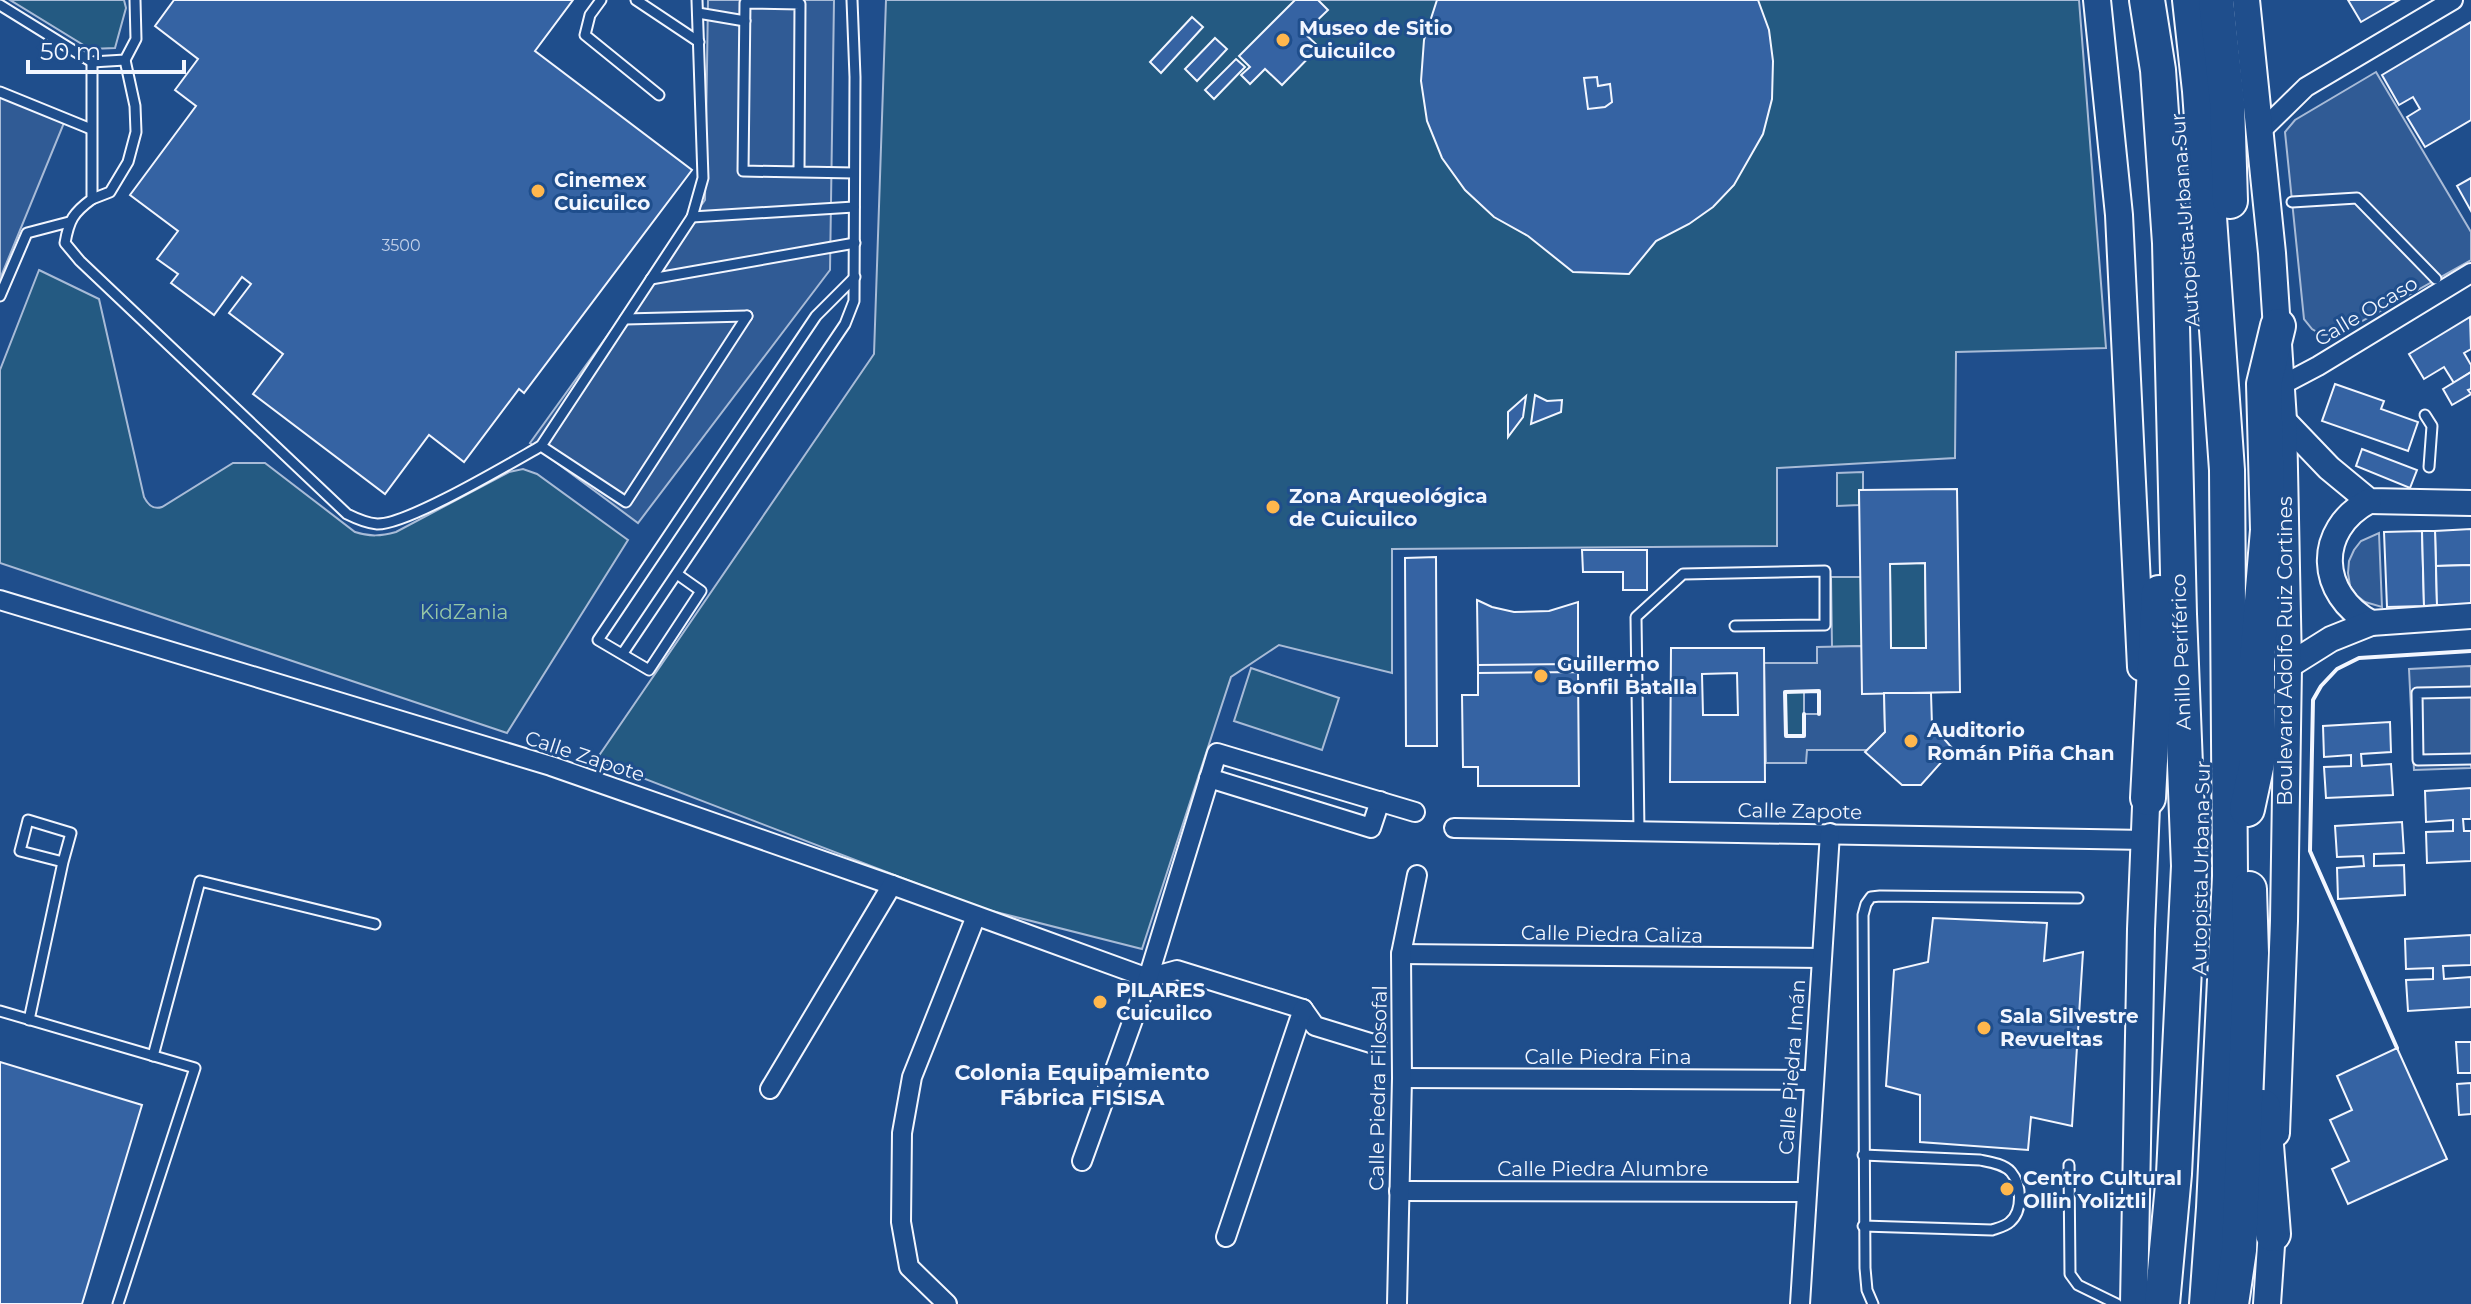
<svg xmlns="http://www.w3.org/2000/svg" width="2471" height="1304" font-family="Montserrat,sans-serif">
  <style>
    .green { fill: #245a82; stroke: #a8bbd7; stroke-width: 2 }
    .parking { fill: #305b95; stroke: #a8bbd7; stroke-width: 2; fill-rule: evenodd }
    .building { fill: #3563a3; stroke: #f2f6ff; stroke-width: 2; fill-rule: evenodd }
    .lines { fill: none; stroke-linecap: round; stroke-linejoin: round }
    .service-casing { stroke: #f2f6ff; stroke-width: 13 }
    .minor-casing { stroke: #f2f6ff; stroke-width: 22 }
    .tertiary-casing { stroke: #f2f6ff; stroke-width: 28 }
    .secondary-casing { stroke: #f2f6ff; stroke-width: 30 }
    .motorway-casing { stroke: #f2f6ff; stroke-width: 38 }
    .service { stroke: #1f4e8c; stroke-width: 9 }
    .minor { stroke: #1f4e8c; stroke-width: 18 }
    .tertiary { stroke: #1f4e8c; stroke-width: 24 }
    .secondary { stroke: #1f4e8c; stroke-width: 26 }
    .motorway { stroke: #1f4e8c; stroke-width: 34 }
    .wall { stroke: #f2f6ff; stroke-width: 4 }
    .poi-dot { fill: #ffb74d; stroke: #1f4e8c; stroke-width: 3 }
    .labels { text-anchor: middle; stroke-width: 6; stroke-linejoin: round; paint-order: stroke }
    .number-label { font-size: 16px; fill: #c3d1e8 }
    .poi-label { font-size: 20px; font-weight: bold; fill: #f2f6ff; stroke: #1f4e8c; text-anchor: start }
    .street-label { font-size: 20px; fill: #f2f6ff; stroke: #1f4e8c }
    .park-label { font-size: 20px; fill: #97c8a6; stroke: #1f4e8c }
    .neighbourhood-label { font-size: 22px; font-weight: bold; fill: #f2f6ff; stroke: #1f4e8c }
  </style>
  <rect width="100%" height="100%" fill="#1f4e8c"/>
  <g class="green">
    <path d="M10,0H124L126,8L115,48L90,49Z"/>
    <path d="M886,0H2079L2106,348L1956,352L1955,458L1777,468V546L1392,549V673L1279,645L1231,677L1142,949L980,908L596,760L874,354Z"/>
    <path d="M39,270L99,299L144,497C148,505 153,510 162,507L233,463H265L355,532C370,537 381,536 396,532L509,472L523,469L537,474L628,540L507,733L0,563V370Z"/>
    <path d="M1863,472V490H1859V505L1837,506V473Z"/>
    <path d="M1925,563L1926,648H1891L1890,564Z"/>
    <path d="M1831,577H1861L1862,646L1832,647Z"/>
    <path d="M1251,668L1339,698L1322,750L1234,721Z"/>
    <path d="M1785,692H1804V736H1786Z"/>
  </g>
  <g class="parking">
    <path d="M708,0H834L830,270L638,523L530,443L705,200Z"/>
    <path d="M2376,72L2471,232V260L2339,334L2322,335L2312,329L2304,319L2285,132L2295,120Z"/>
    <path d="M0,88L66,118L0,279Z"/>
    <path d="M2379,533L2382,607L2365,602L2357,596L2350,586L2348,573L2349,561L2354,550L2361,541Z"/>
    <path d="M1862,646L1884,693L1885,732L1868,750H1807L1806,763H1766L1764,663H1817V647ZM1786,692H1819V714H1804V735H1786Z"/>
    <path d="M2471,666V768L2414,770L2409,669Z"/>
  </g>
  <g class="building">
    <path d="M174,0H573L535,51L692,170L524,393L519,389L464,462L429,435L385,494L253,394L283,354L229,313L251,284L242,277L214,315L171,283L178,274L157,259L178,231L130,195L196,106L175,90L198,59L155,26Z"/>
    <path d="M1295,0H1318L1328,10L1304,33L1319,47L1282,85L1265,69L1250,84L1241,75L1250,67L1239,56Z"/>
    <path d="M1437,0H1758L1769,30L1773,61L1772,99L1763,134L1734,185L1713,207L1689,224L1656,241L1629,274L1573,272L1528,236L1494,217L1465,190L1442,158L1427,121L1421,81L1424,40Z"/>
    <path d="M2348,0H2399L2361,22Z"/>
    <path d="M1192,17L1203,27L1161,73L1150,62Z"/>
    <path d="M2471,22V120L2425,147L2407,117L2420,109L2413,97L2399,105L2382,75Z"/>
    <path d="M1215,38L1227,49L1197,81L1185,69Z"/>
    <path d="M1236,59L1245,67L1214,99L1205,90Z"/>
    <path d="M1597,77L1598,86L1610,84L1612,102L1605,107L1588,109L1584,78Z"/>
    <path d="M2471,178V211L2457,186Z"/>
    <path d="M2470,317L2471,349L2464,353L2471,365V372L2454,383L2444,367L2424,379L2409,354Z"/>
    <path d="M2471,372V389L2468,390L2471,394L2452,405L2443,389Z"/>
    <path d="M2335,384L2384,401L2381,409L2418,422L2408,451L2322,421Z"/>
    <path d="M1535,395L1547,401L1562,400L1561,412L1531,424Z"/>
    <path d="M1526,396L1523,417L1508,437V412Z"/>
    <path d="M2362,449L2417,470L2410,488L2356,466Z"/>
    <path d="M1957,489L1960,692L1862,694L1859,490ZM1925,563L1926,648H1891L1890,564Z"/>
    <path d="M2471,529V565L2436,566L2435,531Z"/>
    <path d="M2422,531L2424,606L2387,607L2384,532Z"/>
    <path d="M2422,531H2435L2437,605L2424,606Z"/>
    <path d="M1582,550H1647V590H1623V572H1583Z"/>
    <path d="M1436,557L1437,746H1406L1405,558Z"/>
    <path d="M2471,565V605H2437L2436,566Z"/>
    <path d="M1477,600L1492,607L1514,612L1549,611L1578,602V667L1478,668Z"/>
    <path d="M1671,648H1764L1765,782H1670ZM1737,673L1738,715H1703L1702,674Z"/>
    <path d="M1570,664V675L1478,676V665Z"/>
    <path d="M1578,672L1579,786H1478V767H1463L1462,695H1478V673Z"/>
    <path d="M1884,693H1931L1932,725L1953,749L1921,785H1902L1865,752L1885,732Z"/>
    <path d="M2390,722L2391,752L2361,754L2362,766L2391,764L2393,795L2326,798L2324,767L2351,766V755L2324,757L2323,726Z"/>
    <path d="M2471,788V819H2463L2464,831H2471V861L2427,863L2426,832L2453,831V820L2426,822L2425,791Z"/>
    <path d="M2402,822L2404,853L2374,854V866L2404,865L2405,895L2338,899L2337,868L2364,866L2363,856L2337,857L2335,826Z"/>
    <path d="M1933,918L2047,923L2044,961L2083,952L2072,1126L2031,1117L2028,1150L1920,1142V1095L1886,1086L1894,970L1928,962Z"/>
    <path d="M2471,935V965L2443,966L2444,979L2471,977V1007L2408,1011L2406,980L2433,979V968L2406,969L2405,939Z"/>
    <path d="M2456,1042H2471V1073H2458Z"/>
    <path d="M2397,1048L2447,1159L2348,1204L2332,1169L2349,1161L2330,1120L2352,1110L2337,1076Z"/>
    <path d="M0,1062L142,1105L82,1304H0Z"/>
    <path d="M2471,1083V1114L2459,1115L2457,1084Z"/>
  </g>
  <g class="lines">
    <g class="service-casing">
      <g id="service">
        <path d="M601,0L590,15L585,35L659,95"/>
        <path d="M636,0L699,42"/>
        <path d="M0,5L92,62L125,60L136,39L135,0"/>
        <path d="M698,13L745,21"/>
        <path d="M92,62V199C73,213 69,220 65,243L80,261L347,514C357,519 366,523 377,524C407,525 509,464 541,446L626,502L747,316"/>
        <path d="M0,92L91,129"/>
        <path d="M799,171L800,4L745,3L743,171L854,173"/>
        <path d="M92,199L110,192L128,162L136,132L135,106L125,60"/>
        <path d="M2292,202L2357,198L2436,279"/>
        <path d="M692,217L854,207"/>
        <path d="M651,279L855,243"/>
        <path d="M0,296L27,233L69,222"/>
        <path d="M625,319L747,316"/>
        <path d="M2425,415L2432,426L2429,467"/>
        <path d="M541,446L692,217L703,178L697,0"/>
        <path d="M677,574L701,591L649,670L598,640L816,316L855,277"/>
        <path d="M623,653L845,324L854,301L855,77L852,0"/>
        <path d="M2471,692L2417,693L2418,760L2471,759"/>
        <path d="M1639,831L1636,617L1683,574L1825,571V625L1735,626"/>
        <path d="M0,1011L195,1068L118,1304"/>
        <path d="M29,1020L63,862L71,833L28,820L20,851L63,862"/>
        <path d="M153,1056L200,881L375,924"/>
        <path d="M1863,1155L1980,1160C1990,1162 2004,1164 2011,1172C2022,1185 2023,1211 2010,1222C2006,1226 1998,1228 1992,1230L1863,1226"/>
        <path d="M2069,1165L2070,1274L2078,1285L2117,1304"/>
        <path d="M1873,1304L1867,1290L1865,1268L1863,915L1866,904L1871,897L1880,896L2078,898"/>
      </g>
    </g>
    <g class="minor-casing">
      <g id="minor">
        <path d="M2260,132L2306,87L2453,0"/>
        <path d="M2282,385L2318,366L2471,273"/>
        <path d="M0,600L551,766L892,885L1148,978"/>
        <path d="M1209,778L1371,828L1380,801"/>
        <path d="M1454,828L2146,840"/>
        <path d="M1401,954L1821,958"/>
        <path d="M1148,978L1177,970L1303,1009L1315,1026L1377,1045"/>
        <path d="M1402,1078L1814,1080"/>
        <path d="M770,1089L892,885"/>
        <path d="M1082,1161L1148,978L1217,753L1415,812"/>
        <path d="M1399,1191L1807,1192"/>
        <path d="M1226,1237L1303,1009"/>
        <path d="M947,1304L909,1267L901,1222L902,1133L912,1077L976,916"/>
        <path d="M1397,1304L1402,1078L1401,954L1417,875"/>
        <path d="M1800,1304L1830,833"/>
      </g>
    </g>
    <g class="tertiary-casing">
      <g id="tertiary">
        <path d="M2283,420L2329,468L2369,501L2471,503"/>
        <path d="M2369,501C2315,530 2318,594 2371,623"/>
        <path d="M2288,666L2331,639L2371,623L2471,616"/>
      </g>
    </g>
    <g class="secondary-casing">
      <g id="secondary">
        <path d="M2097,0L2119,215L2141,667"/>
        <path d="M2246,0L2272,253L2283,420L2288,666L2284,921L2276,1133"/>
        <path d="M2134,1304L2141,929L2147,782"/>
        <path d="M2267,1304L2273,1216"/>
      </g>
    </g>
    <g class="motorway-casing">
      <g id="motorway">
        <path d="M2147,0L2158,70L2170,243L2179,614L2189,866L2174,1174L2162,1304"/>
        <path d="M2190,0L2200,91L2227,470L2230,876L2214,1208L2207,1304"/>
        <path d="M2216,0L2227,102L2230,201"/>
        <path d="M2148,798L2159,593"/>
        <path d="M2247,809L2257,763V660L2268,530L2264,384L2278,326"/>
        <path d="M2263,1107L2273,1234"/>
        <path d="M2231,1304L2239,1250L2251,953L2249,889"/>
      </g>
    </g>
    <use href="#service" class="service"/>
    <use href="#minor" class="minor"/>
    <use href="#tertiary" class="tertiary"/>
    <use href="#secondary" class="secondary"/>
    <use href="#motorway" class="motorway"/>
    <g class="wall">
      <path d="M1804,714V736H1786L1785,692L1819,691V714"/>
      <path d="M2397,1048L2310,851L2313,700L2321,686L2337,669L2359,658L2471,651"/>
    </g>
  </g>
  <g class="poi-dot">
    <circle cx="1283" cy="40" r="8"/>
    <circle cx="538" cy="191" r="8"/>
    <circle cx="1273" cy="507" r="8"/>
    <circle cx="1541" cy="676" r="8"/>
    <circle cx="1911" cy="741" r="8"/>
    <circle cx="1100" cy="1002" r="8"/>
    <circle cx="1984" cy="1028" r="8"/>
    <circle cx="2007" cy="1189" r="8"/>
  </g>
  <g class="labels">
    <g class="number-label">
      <text x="401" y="251">3500</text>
    </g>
    <g class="poi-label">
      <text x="1299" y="35">Museo de Sitio<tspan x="1299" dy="23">Cuicuilco</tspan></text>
      <text x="554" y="187">Cinemex<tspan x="554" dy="23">Cuicuilco</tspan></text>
      <text x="1289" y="503">Zona Arqueológica<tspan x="1289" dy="23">de Cuicuilco</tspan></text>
      <text x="1557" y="671">Guillermo<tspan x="1557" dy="23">Bonfil Batalla</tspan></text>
      <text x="1927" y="737">Auditorio<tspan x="1927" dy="23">Román Piña Chan</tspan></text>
      <text x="1116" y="997">PILARES<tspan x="1116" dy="23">Cuicuilco</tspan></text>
      <text x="2000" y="1023">Sala Silvestre<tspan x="2000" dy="23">Revueltas</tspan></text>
      <text x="2023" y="1185">Centro Cultural<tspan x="2023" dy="23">Ollin Yoliztli</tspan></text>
    </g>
    <g class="street-label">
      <text transform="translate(2185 220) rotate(-94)" y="7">Autopista Urbana Sur</text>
      <text transform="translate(2366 311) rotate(-31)" y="7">Calle Ocaso</text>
      <text transform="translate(2285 651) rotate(-90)" y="7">Boulevard Adolfo Ruiz Cortines</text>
      <text transform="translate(2181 652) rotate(-92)" y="7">Anillo Periférico</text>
      <text transform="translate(585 756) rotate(18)" y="7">Calle Zapote</text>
      <text transform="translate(1800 811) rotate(1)" y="7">Calle Zapote</text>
      <text transform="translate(2201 868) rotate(-89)" y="7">Autopista Urbana Sur</text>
      <text transform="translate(1612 934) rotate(1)" y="7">Calle Piedra Caliza</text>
      <text x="1608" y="1064">Calle Piedra Fina</text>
      <text transform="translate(1792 1067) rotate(-86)" y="7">Calle Piedra Imán</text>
      <text transform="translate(1378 1088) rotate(-89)" y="7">Calle Piedra Filosofal</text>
      <text x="1603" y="1176">Calle Piedra Alumbre</text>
    </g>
    <g class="park-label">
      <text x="464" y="619">KidZania</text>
    </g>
    <g class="neighbourhood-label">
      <text x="1082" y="1080">Colonia Equipamiento<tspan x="1082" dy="25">Fábrica FISISA</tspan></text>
    </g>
  </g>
  <path d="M28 60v12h156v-12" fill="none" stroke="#f2f6ff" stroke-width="4"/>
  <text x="40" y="60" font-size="24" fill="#f2f6ff" stroke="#1f4e8c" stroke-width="6" paint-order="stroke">50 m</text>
</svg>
